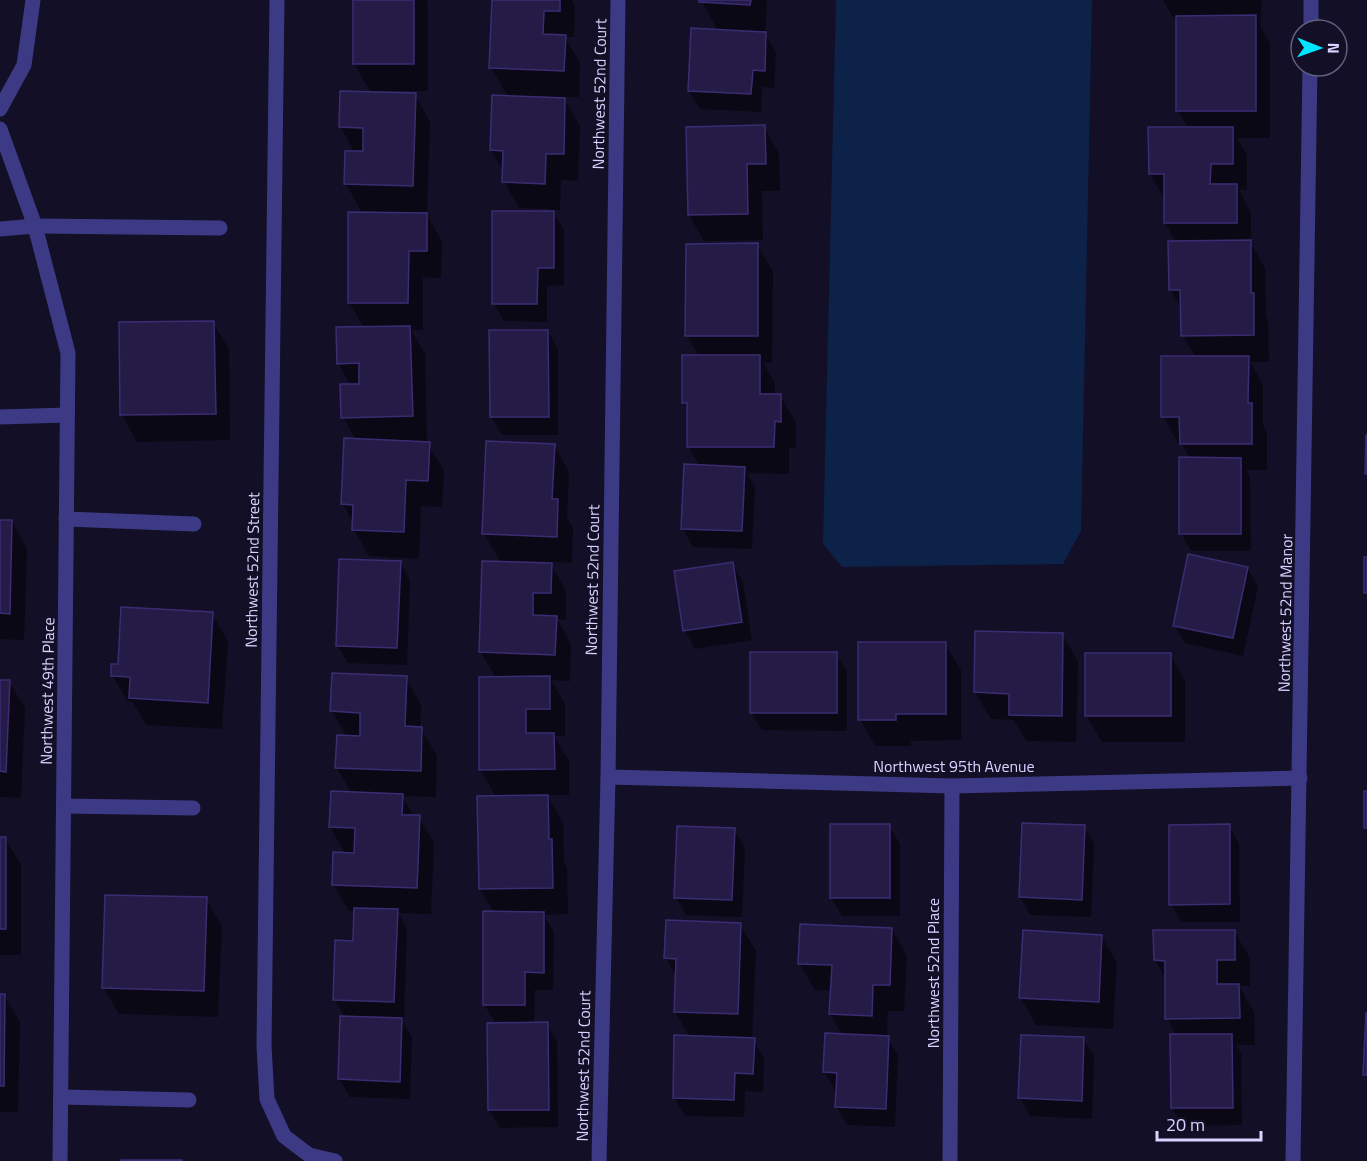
<svg xmlns="http://www.w3.org/2000/svg" width="1367" height="1161" font-family="'Titillium Web',sans-serif">
  <style>
    .water { fill: #0c2248 }
    .shadow { fill: #0007 }
    .building { fill: #241b47; stroke: #3b2d73; stroke-width: 1.5 }
    .lines { fill: none; stroke-linecap: round; stroke-linejoin: round }
    .lane { stroke: #3d3a85; stroke-width: 15 }
    .street { stroke: #3d3a85; stroke-width: 15 }
    .labels { text-anchor: middle; stroke-width: 5; stroke-linejoin: round; paint-order: stroke }
    .street-label { font-size: 16px; fill: #d9d4ff; stroke: #130f26 }
  </style>
  <rect width="100%" height="100%" fill="#130f26"/>
  <path class="water" d="M836,0H1092L1081,531L1063,564L842,567L823,544Z"/>
  <g class="shadow">
    <path d="M355,0H426L428,3V91H370L354,64Z"/>
    <path d="M494,0H572L575,6L574,37H565L580,63L579,97H563L580,126L578,181L561,180L560,210H552L564,230V285L547,286V322L504,321L494,303L550,209L519,208L504,181V172L491,150L508,97L491,67Z"/>
    <path d="M701,0H767L765,34L776,52L774,88L762,87L761,112L700,109L689,91L718,31Z"/>
    <path d="M1163,0H1262L1260,25L1270,44V138H1237L1247,155V190H1239L1251,213V244L1265,268L1266,316L1268,321L1269,362H1250L1263,385V425L1267,432V470H1246L1250,477L1251,551H1191L1181,533L1190,459L1181,443H1178L1163,416L1196,358L1183,336L1182,310L1171,290L1176,242L1165,223V200L1150,174L1188,128L1178,111V22H1176Z"/>
    <path d="M415,95L430,122L427,212H425L442,241L441,278L423,277V330H411L425,354L427,443L444,470L442,507L421,506L419,559L369,556L354,530V524L343,504L356,440L343,417L351,386L338,363L364,328L349,302L379,211H361L346,184L355,153L340,126Z"/>
    <path d="M764,127L779,154L780,191H762L763,240L704,241L689,215Z"/>
    <path d="M757,245L773,271L772,363H763L775,383V396H780L796,422V448H789V474L747,473L755,487L752,549L693,547L683,529L700,467L688,446L689,412L683,403L699,356L687,336Z"/>
    <path d="M213,323L229,349L230,440L137,442L122,415Z"/>
    <path d="M548,331L558,349V435H502L491,417Z"/>
    <path d="M554,445L569,472L567,518L573,528L572,563L550,562L566,591V620L557,619L571,644L570,681L551,680L565,704V736H554L569,761V795H547L563,823L564,862L567,867L568,914L544,915L554,932L553,990H535L534,1024H547L557,1042L558,1127L500,1128L489,1110L496,1024L484,1004L494,913L480,889L496,797L480,769L496,678L480,651L501,563L484,534Z"/>
    <path d="M0,522H12L27,549L24,640L0,639Z"/>
    <path d="M400,562L410,580L407,665L348,663L337,645Z"/>
    <path d="M732,564L743,582L752,640L695,649L685,631L676,573Z"/>
    <path d="M1248,569L1258,587L1243,656L1185,643L1174,625Z"/>
    <path d="M212,614L228,641L222,729L146,725L133,702H128L112,675L119,666Z"/>
    <path d="M1062,634L1078,661L1076,742L1026,741L1014,720L991,719L975,692Z"/>
    <path d="M945,644L961,670V740L911,741V746H875L860,719Z"/>
    <path d="M836,654L847,672V731L762,730L751,712Z"/>
    <path d="M1170,654L1185,681V742H1102L1086,715Z"/>
    <path d="M406,678L421,705L420,728L437,755L436,797L402,796L414,817H419L434,843L431,914L398,913L407,929L404,1020H402L412,1037L410,1099L350,1097L339,1079L345,1017L335,1000L354,943L356,911H349L333,884L346,855L330,827L352,794L336,767L347,737L332,711Z"/>
    <path d="M0,681L9,682L25,708L21,798L0,797Z"/>
    <path d="M889,826L900,844V916H842L831,897Z"/>
    <path d="M1084,826L1094,844L1091,917L1030,915L1020,897Z"/>
    <path d="M1229,826L1239,844L1240,922H1181L1171,904Z"/>
    <path d="M734,830L745,848L742,917L686,915L676,897Z"/>
    <path d="M0,838H5L21,865V955H0Z"/>
    <path d="M206,899L222,926L218,1017L119,1014L103,987Z"/>
    <path d="M740,925L756,951L752,1039L764,1057L763,1092L745,1091L744,1117L685,1116L674,1098L690,1037L675,1012L676,976L666,958Z"/>
    <path d="M892,929L907,956L904,1011H888L887,1037L898,1056L895,1127L847,1125L837,1107L838,1090H835L824,1072L843,1036L830,1014L832,991L815,990L799,963Z"/>
    <path d="M1234,931L1250,958V986H1239L1254,1012L1255,1045H1236L1241,1053L1242,1125L1183,1126L1172,1108L1177,1036L1167,1018V980L1155,960Z"/>
    <path d="M1101,936L1117,963L1113,1029L1036,1025L1021,998Z"/>
    <path d="M0,995H4L20,1022L18,1112H0Z"/>
    <path d="M1083,1038L1094,1056L1092,1119L1030,1116L1020,1098Z"/>
  </g>
  <g class="building">
    <rect x="353" y="0" width="61" height="64"/>
    <path d="M492,0H560V11H544L543,34L566,35L564,71L489,68Z"/>
    <path d="M699,0H751L750,5L699,2Z"/>
    <path d="M1256,15V111H1176V16Z"/>
    <path d="M691,28L766,32L765,71L753,70L751,94L688,91Z"/>
    <path d="M340,91L416,93L413,186L344,184L345,151H363V128L339,127Z"/>
    <path d="M492,95L565,98L564,154H546L545,184L502,182L503,151L490,150Z"/>
    <path d="M765,125L766,164H747L748,214L688,215L686,127Z"/>
    <path d="M1148,127H1233V164H1211L1210,184H1237V223H1164V174H1149Z"/>
    <path d="M492,211H554V268H538L537,304H492Z"/>
    <path d="M348,212L427,213V251H409L408,303H348Z"/>
    <path d="M1251,240V293H1254V335L1181,336L1180,290H1169L1168,241Z"/>
    <path d="M758,243V336H685L686,244Z"/>
    <path d="M214,321L216,414L120,415L119,322Z"/>
    <path d="M410,326L413,416L341,418L340,384H359V363L337,364L336,327Z"/>
    <path d="M489,330H548L549,417H490Z"/>
    <path d="M682,355H760V394H781V422L775,421L774,447H687V403H682Z"/>
    <path d="M1161,356H1249L1248,403H1252V444H1180L1179,417H1161Z"/>
    <path d="M1366,435H1367V474H1365Z"/>
    <path d="M344,438L430,442L428,481L406,480L404,532L352,530L353,505L341,504Z"/>
    <path d="M486,441L555,444L552,499H558L557,537L482,534Z"/>
    <path d="M1179,457L1241,458V534H1179Z"/>
    <path d="M684,464L745,467L742,531L681,529Z"/>
    <path d="M0,520H12L10,614L0,613Z"/>
    <path d="M1188,554L1248,567L1233,638L1173,626Z"/>
    <rect x="1364" y="557" width="3" height="36"/>
    <path d="M339,559L401,561L397,648L336,646Z"/>
    <path d="M482,561L552,563L551,593H533V615L557,616L555,655L479,652Z"/>
    <path d="M733,562L742,622L683,631L674,571Z"/>
    <path d="M121,607L213,612L208,703L129,698L130,677L111,676V664H118Z"/>
    <path d="M975,631L1063,633L1062,716L1009,715V694L974,692Z"/>
    <path d="M858,642H946V714H896V720H858Z"/>
    <rect x="750" y="652" width="87" height="61"/>
    <rect x="1085" y="653" width="86" height="63"/>
    <path d="M332,673L407,676L405,726L422,727L421,771L335,768L337,735L360,736V713L330,711Z"/>
    <path d="M550,676V709H526V733H554L555,769L479,770V677Z"/>
    <path d="M0,680H10L6,772L0,771Z"/>
    <path d="M331,791L403,794L402,815H420L417,888L332,885L333,852L354,853L355,828L329,827Z"/>
    <rect x="1364" y="791" width="3" height="37"/>
    <path d="M548,795L549,839H552L553,888L479,889L477,796Z"/>
    <path d="M1022,823L1085,825L1082,900L1019,897Z"/>
    <rect x="830" y="824" width="60" height="74"/>
    <path d="M1230,824V904L1169,905V825Z"/>
    <path d="M677,826L735,828L732,900L674,898Z"/>
    <rect x="0" y="837" width="6" height="92"/>
    <path d="M105,895L207,897L204,991L102,988Z"/>
    <path d="M354,908L398,909L394,1002L333,1000L335,940L353,941Z"/>
    <path d="M483,911L544,912V973L525,972V1005H483Z"/>
    <path d="M666,920L741,923L738,1014L674,1012L676,959L664,958Z"/>
    <path d="M800,924L892,928L890,985H873L872,1016L829,1014L832,965L798,964Z"/>
    <path d="M1023,930L1102,935L1099,1002L1019,998Z"/>
    <path d="M1153,930H1235V960H1217V984H1239L1240,1018L1165,1019V961L1154,960Z"/>
    <path d="M0,994H5L4,1086H0Z"/>
    <path d="M1366,1013H1367V1075H1363Z"/>
    <path d="M340,1016L402,1018L400,1082L338,1079Z"/>
    <path d="M548,1022L549,1110H488L487,1023Z"/>
    <path d="M825,1033L889,1036L886,1109L835,1107L837,1073L823,1072Z"/>
    <path d="M1170,1034H1232L1233,1108H1171Z"/>
    <path d="M674,1035L755,1038L753,1074L735,1073L734,1100L673,1098Z"/>
    <path d="M1021,1035L1084,1037L1082,1101L1018,1098Z"/>
    <rect x="121" y="1160" width="61" height="1"/>
  </g>
  <g class="lines">
    <g class="lane">
      <path d="M35,226L220,228"/>
      <path d="M0,417L67,415"/>
      <path d="M66,519L194,524"/>
      <path d="M64,806L193,808"/>
      <path d="M61,1097L189,1100"/>
    </g>
    <g class="street">
      <path d="M277,0L264,1046L267,1099L284,1136L309,1155L335,1161"/>
      <path d="M1311,30V0"/>
      <path d="M0,109L24,65L33,0"/>
      <path d="M0,129L35,226"/>
      <path d="M0,229L35,226L68,353L60,1161"/>
      <path d="M608,777L952,786L1300,778"/>
      <path d="M599,1161L608,777L618,0"/>
      <path d="M950,1161L952,786"/>
      <path d="M1293,1161L1310,66"/>
    </g>
  </g>
  <g class="labels">
    <g class="street-label">
      <text transform="translate(599 94) rotate(-89)" y="6">Northwest 52nd Court</text>
      <text transform="translate(252 570) rotate(-89)" y="6">Northwest 52nd Street</text>
      <text transform="translate(592 580) rotate(-89)" y="6">Northwest 52nd Court</text>
      <text transform="translate(1285 613) rotate(-89)" y="6">Northwest 52nd Manor</text>
      <text transform="translate(47 691) rotate(-89)" y="6">Northwest 49th Place</text>
      <text x="954" y="772">Northwest 95th Avenue</text>
      <text transform="translate(933 973) rotate(-90)" y="6">Northwest 52nd Place</text>
      <text transform="translate(583 1066) rotate(-89)" y="6">Northwest 52nd Court</text>
    </g>
  </g>
  <g transform="translate(1319 48) rotate(91)"><circle r="28" fill="#130f26" stroke="#625e7d" stroke-width="1.5"/>
  <path d="M0-4.5L10 22L0 15L-10 22Z" fill="#00e5ff"/>
  <text y="-9" font-size="16" font-weight="bold" text-anchor="middle" fill="#d9d4ff">N</text>
  </g>
  <path d="M1157 1131v9h104v-9" fill="none" stroke="#d9d4ff" stroke-width="3"/>
  <text x="1166" y="1131" font-size="18" fill="#d9d4ff" stroke="#130f26" stroke-width="4.5" paint-order="stroke">20 m</text>
</svg>
